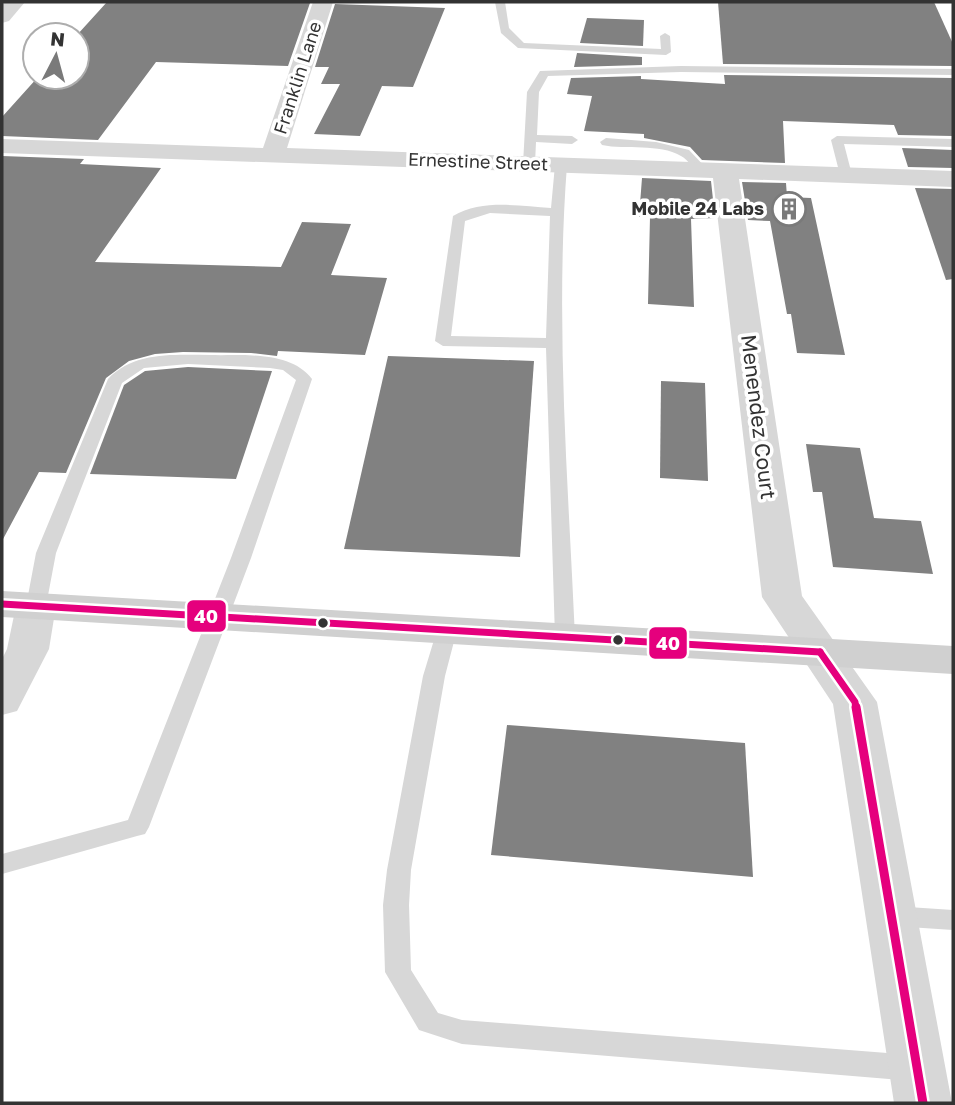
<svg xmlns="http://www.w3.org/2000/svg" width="955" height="1105" font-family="'Golos Text',sans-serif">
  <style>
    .building { fill: #818181 }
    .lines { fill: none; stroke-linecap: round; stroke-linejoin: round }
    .lane { fill: #d7d7d7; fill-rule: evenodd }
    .street { fill: #d7d7d7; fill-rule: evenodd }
    .secondary { fill: #d0d0d0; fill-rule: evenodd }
    .bus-1-far1-casing { stroke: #fff; stroke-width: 12 }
    .bus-1-casing { stroke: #fff; stroke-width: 14 }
    .bus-1-far1 { stroke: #e5007d; stroke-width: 7 }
    .bus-1 { stroke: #e5007d; stroke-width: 9 }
    .bus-dot { fill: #333; stroke: #fff; stroke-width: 2.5 }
    .labels { text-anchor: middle; stroke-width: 7; stroke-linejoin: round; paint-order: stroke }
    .far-street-label { font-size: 18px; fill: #333; stroke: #fff }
    .far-poi-label { font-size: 18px; font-weight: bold; fill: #333; stroke: #fff; text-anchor: end }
    .street-label { font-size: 21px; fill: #333; stroke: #fff }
    .line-badge { stroke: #fff; stroke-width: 2.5 }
    .badge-label { font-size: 19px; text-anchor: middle; font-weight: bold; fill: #fff }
  </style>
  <rect width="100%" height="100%" fill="#fff"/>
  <g class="building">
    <path d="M107,2H266L310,3L288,66L156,62L98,140L2,136V117L38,77H77V35Z"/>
    <path d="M718,2H934L953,44V66L723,64Z"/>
    <path d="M335,4L445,8L413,87L382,86L360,136L314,134L340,84H321L329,67H315Z"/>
    <path d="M587,18L644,20L643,46L580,43Z"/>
    <path d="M577,53L642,57V65L574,67Z"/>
    <path d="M724,75L953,78V136L898,135L894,125L783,121L785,163L702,160L690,147L644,138V134L584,131L592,96L567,94L571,78L641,76V79L725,84Z"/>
    <path d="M902,148L953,150V168L908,167Z"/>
    <path d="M2,156L84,159L80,164L161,168L95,262L281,267L302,222L351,224L331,275L387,278L365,355L278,351L277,356L251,353L183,352L155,354L129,361L106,378L66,473L39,472L2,541Z"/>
    <path d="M642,178L711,181L715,218L691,219L694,307L648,304L650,217H639Z"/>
    <path d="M742,182L786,183L787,197L811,198L845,355L797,353L791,314H787L770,221L748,220Z"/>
    <path d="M915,188L953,189V279L946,280Z"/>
    <path d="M388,356L534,361L520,557L344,549Z"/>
    <path d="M188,367L272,371L236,479L90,474L124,385L145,371Z"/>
    <path d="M661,381L705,383L708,481L660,478Z"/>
    <path d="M806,444L860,448L874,518L921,521L933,574L833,567L822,492H813Z"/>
    <path d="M507,725L745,743L753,877L491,855Z"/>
  </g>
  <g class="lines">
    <g class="lane">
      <path d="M495,2H505L509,28L524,43L661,49L660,36L665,33L670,36L671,52L666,55L518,48L501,33Z"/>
      <path d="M681,66L953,69V75L681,72L548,76L539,92L537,135L572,136L578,140L572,144L536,142L535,164L529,168L523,164L527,92L540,71Z"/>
      <path d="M837,136L953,139V147L844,144L852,175L846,179L840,175L831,140Z"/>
      <path d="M606,138L656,142L689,150L708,170L702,174C693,170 689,160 681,156C659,143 626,150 602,145L600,142Z"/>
      <path d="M561,161L567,165C555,322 568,480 575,637L572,642H558L555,637L546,348L443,346L435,341L453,216C482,199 519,206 551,208L555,165ZM490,213L550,216L546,338L451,336L465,221Z"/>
      <path d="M210,355C243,356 290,350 312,379L251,558L149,827L145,834L137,836L2,874V854L128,820L231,558L296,380L283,370L270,368L188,364L144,368L122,383L56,553L46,606L43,611H29L26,606L36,553L108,379C134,351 175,355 210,355Z"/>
      <path d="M447,623L454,625L457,630L445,676L411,870L409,905L411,970L438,1013L462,1020L913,1055L923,1059L927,1068L923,1077L913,1081L462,1044L419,1030L385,972L383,905L387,870L423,676L437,630L440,625Z"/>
      <path d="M893,906L953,910V930L893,926L884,923L880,916L884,909Z"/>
    </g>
    <g class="street">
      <path d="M5,2H25L9,21L2,23V5Z"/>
      <path d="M313,2H333L287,148L953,171V187L739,179L802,596L877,702L952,1103H894L833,704L762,597L713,178L2,153V139L263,148Z"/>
      <path d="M36,593L50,597L56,606L49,649L17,711L2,715V659L7,649L16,606L22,597Z"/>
    </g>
    <path class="secondary" d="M2,591L953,646V674L2,617Z"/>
    <g class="bus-1-far1-casing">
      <g id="bus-1-far1">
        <path d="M2,604L820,652"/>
        <path d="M820,652L855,702L856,709"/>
      </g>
    </g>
    <g class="bus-1-casing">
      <path id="bus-1" d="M856,707L923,1103"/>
    </g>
    <use href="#bus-1-far1" class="bus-1-far1"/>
    <use href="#bus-1" class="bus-1"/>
  </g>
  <defs>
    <g id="building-ring" transform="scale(1.75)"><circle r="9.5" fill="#fff" stroke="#7a7a7a" stroke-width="1.5"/><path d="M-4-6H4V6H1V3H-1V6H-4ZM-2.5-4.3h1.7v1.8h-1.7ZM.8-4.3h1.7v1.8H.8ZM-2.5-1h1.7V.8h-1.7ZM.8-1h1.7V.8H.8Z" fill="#7a7a7a"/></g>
  </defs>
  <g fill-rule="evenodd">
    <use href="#building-ring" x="789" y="209"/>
  </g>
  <g class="bus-dot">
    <circle cx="323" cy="623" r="6"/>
    <circle cx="618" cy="640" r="6"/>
  </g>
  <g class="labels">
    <g class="far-street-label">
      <text transform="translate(298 78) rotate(-72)" y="6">Franklin Lane</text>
      <text transform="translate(478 162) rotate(2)" y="6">Ernestine Street</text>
    </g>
    <g class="far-poi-label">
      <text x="764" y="215">Mobile 24 Labs</text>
    </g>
    <g class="street-label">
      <text transform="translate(758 417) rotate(83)" y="7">Menendez Court</text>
    </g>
  </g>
  <g class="line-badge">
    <rect x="186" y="599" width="41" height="34" rx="7" fill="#e5007d"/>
    <rect x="648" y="626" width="40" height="34" rx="7" fill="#e5007d"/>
  </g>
  <g class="badge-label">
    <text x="206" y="623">40</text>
    <text x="668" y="650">40</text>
  </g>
  <rect width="955" height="1105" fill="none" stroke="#333333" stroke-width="7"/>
  <g transform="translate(56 56) rotate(6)"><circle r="33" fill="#ffffff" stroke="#adadad" stroke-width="2"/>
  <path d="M0-5L12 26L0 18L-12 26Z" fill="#7a7a7a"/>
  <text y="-10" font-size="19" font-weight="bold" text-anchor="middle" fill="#333333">N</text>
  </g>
</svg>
